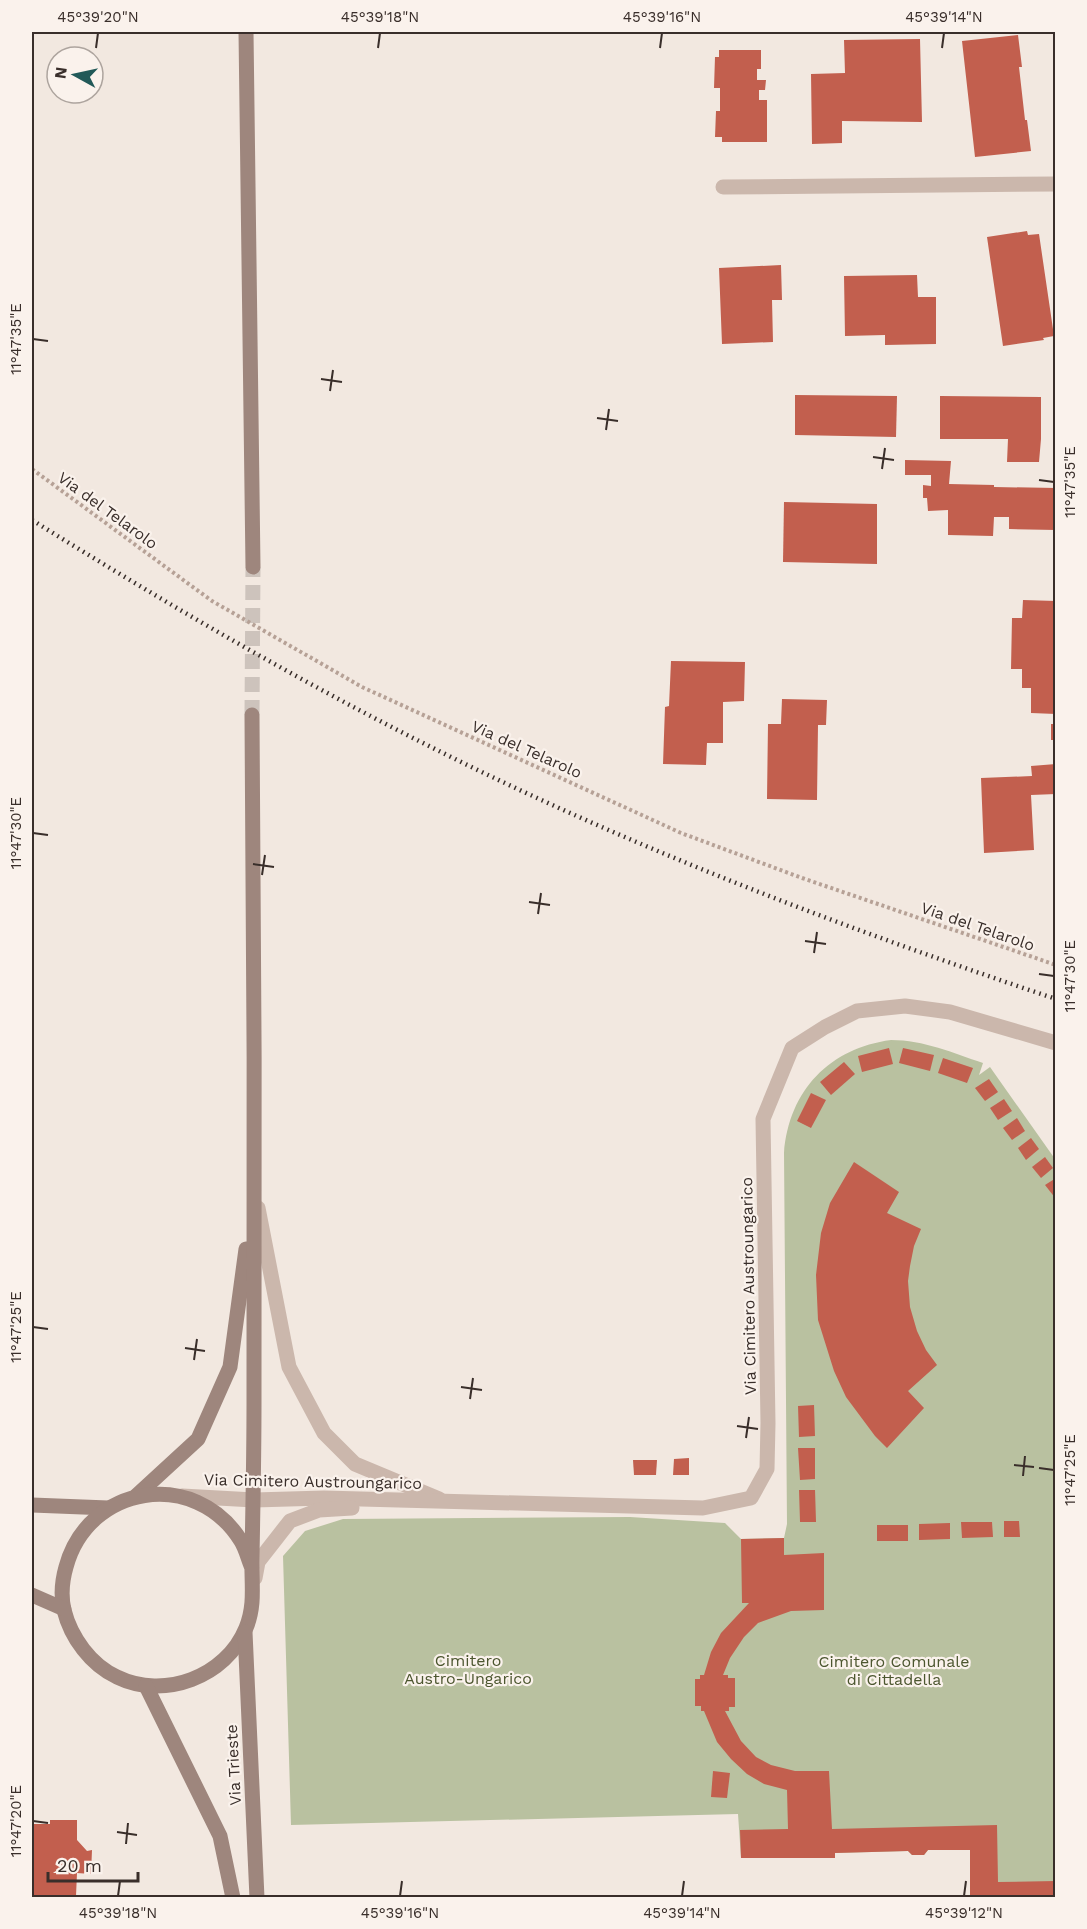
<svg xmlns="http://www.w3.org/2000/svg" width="1087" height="1929" font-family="'Work Sans',sans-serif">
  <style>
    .green { fill: #b9c1a0 }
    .building { fill: #c25f4e }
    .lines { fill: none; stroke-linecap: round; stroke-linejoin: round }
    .secondary-tunnel { stroke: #cdc3bc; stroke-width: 15; stroke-dasharray: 15 8; stroke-linecap: butt }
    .path { stroke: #b6a196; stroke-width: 4; stroke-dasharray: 3 3; stroke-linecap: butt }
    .street { stroke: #cbb7ac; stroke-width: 15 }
    .secondary { stroke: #9e867d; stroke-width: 15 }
    .rail { stroke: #392e2a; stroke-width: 4.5; stroke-dasharray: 1.5 4.5; stroke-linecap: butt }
    .ticks { fill: none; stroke: #392e2a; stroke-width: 2 }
    .labels { text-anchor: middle; stroke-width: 4.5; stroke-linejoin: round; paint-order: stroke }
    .street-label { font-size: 16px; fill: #392e2a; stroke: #faf2ec }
    .park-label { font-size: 16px; fill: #4c562f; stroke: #faf2ec }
    .neatline { fill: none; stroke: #392e2a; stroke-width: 2 }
    .ticks-label { font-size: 15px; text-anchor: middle; fill: #392e2a }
  </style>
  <rect width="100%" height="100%" fill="#f2e8e0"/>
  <path class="green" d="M891,1040C924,1040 953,1053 983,1063L979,1075L990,1067L1055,1159V1897H970V1850H928L924,1855H912L908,1851L835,1853V1858H741L738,1814L291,1825L283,1556L305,1531L343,1519L630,1517L725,1523L741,1539L784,1538L787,1524L784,1153C789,1090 830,1048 891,1040Z"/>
  <g class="building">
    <path d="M1018,35L1022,67H1019L1025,120H1027L1031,151L975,157L962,41Z"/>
    <path d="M920,39L922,122L842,121V143L812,144L811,74L845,73L844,40Z"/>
    <path d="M719,50H761V69H757V80H766L765,90H759V100H767V142H722V137H715L716,111H720V88H714L715,57H719Z"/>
    <path d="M1027,231L1028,235L1039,234L1054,336L1043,338L1044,340L1003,346L987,237Z"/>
    <path d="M781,265L782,300H772L773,342L722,344L719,268Z"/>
    <path d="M917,275L918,297H936V344L885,345V335L845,336L844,276Z"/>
    <path d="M795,395L897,396L896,437L795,435Z"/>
    <path d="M940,396L1041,397V439L1039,462H1007L1008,439H940Z"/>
    <path d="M905,460L951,461L949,484L994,485V487L1056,488V530L1009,529V517H994L993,536L948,535V510L928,511L927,498H923V485L931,486V475H905Z"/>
    <path d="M784,502L877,504V564L783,562Z"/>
    <path d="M1023,600L1056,601V714L1031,713V688H1022V669H1011L1012,618H1022Z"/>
    <path d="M671,661L745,662L744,701L723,702V743H707L706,765L663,764L665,707L669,706Z"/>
    <path d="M782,699L827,700L826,725H818L817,800L767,799L768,724H781Z"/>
    <rect x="1051" y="724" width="5" height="16"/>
    <path d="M1056,764V794L1031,795L1034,850L984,853L981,778L1032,776L1031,766Z"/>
    <path d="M889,1048L893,1064L862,1072L858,1056Z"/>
    <path d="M903,1048L934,1055L930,1071L899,1063Z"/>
    <path d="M943,1058L973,1068L967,1083L938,1073Z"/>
    <path d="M844,1062L855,1074L831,1095L820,1082Z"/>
    <path d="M989,1079L998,1092L985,1101L975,1088Z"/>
    <path d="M811,1093L826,1100L811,1128L797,1121Z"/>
    <path d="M1004,1099L1012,1111L998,1120L990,1108Z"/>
    <path d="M1017,1118L1025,1131L1012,1140L1003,1128Z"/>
    <path d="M1031,1138L1039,1149L1026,1160L1018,1148Z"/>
    <path d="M1045,1157L1053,1168L1041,1178L1032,1167Z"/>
    <path d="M854,1162L899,1192L887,1213L921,1229L914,1246L910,1266L908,1281L910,1307L917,1331L926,1350L937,1365L908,1391L924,1408L887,1448L875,1436L846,1397L834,1371L818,1320L816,1275L821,1233L830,1203Z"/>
    <path d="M1056,1178V1199L1045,1185Z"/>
    <path d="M814,1405L815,1436L799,1437L798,1406Z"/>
    <path d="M798,1448H815V1479L800,1480Z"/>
    <path d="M689,1458V1475H673L674,1459Z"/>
    <path d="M633,1460H657L656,1475H634Z"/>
    <path d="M799,1490H815L816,1522H800Z"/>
    <path d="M1004,1521H1019L1020,1537H1004Z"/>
    <path d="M961,1522H992L993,1537L962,1538Z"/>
    <path d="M950,1523V1539L919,1540V1524Z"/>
    <rect x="877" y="1525" width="31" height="16"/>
    <path d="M784,1538V1555L824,1553V1610L791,1611L758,1623L744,1637L730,1658L723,1675H728V1678H735V1707H729V1711H725L741,1741L756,1757L771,1765L795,1771H829L832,1829L997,1825L998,1882L1056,1881V1898H970V1850H928L924,1855H912L908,1851L835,1853V1858H741L740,1830L788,1829L787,1790L764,1784L747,1774L731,1759L717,1742L704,1711H701V1706H695V1679H700V1675H704L711,1652L721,1633L749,1603H742L741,1539Z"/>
    <path d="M713,1771L730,1773L727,1798L711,1797Z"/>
    <path d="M50,1820H77V1840L87,1851L92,1850L91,1874L77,1873L76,1896L34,1895V1870H32V1824H50Z"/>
  </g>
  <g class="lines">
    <path class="secondary-tunnel" d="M252,715L253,567"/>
    <path class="path" d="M32,469L212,601L362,687L681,833L802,878L1056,965"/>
    <g class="street">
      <path d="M723,187L1056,184"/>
      <path d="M258,1208L289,1367L324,1433L355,1464L439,1499"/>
      <path d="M182,1496L254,1500L324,1498L703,1508L751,1498L767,1469L768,1423L763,1119L792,1048L825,1027L857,1011L905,1006L950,1012L1056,1043"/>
      <path d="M255,1578L258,1562L290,1521L319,1510L352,1508"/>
    </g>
    <g class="secondary">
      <path d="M246,32L253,567"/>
      <path d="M136,1496L198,1439L230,1367L246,1249"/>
      <path d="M32,1505L108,1508"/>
      <path d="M252,1568C248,1559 246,1549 241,1541C195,1467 88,1485 66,1567C62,1581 61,1597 64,1610C71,1638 91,1665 117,1677C164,1700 226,1677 246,1628C256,1604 251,1582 252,1556C253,1505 254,1454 254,1403C255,1174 254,944 252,715"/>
      <path d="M32,1595L64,1609"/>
      <path d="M245,1632L257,1898"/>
      <path d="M146,1686L220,1836L233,1898"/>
    </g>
    <path class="rail" d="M32,520C165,603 302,683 443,753C640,851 847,929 1056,999"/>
  </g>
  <path class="ticks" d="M96,48L98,33M378,48L380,33M660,48L662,33M942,48L944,33M33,339L48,341M321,379L342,382M330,391L333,370M597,418L618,421M606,430L609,409M873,457L894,460M882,469L885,448M1039,480L1054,482M33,833L48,835M253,864L274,867M262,875L265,855M529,902L550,905M538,914L541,893M805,941L826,944M814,953L817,932M1039,974L1054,976M33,1327L48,1329M185,1348L205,1351M194,1360L197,1339M461,1387L482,1390M470,1399L473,1378M737,1426L758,1429M746,1438L749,1417M1014,1465L1034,1467M1039,1468L1054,1470M1023,1476L1025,1456M33,1821L48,1823M117,1832L137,1835M126,1844L128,1823M118,1896L120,1881M400,1896L402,1881M682,1896L684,1881M964,1896L966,1881"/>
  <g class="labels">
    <g class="street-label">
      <text transform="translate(108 510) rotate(36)" y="6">Via del Telarolo</text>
      <text transform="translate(527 749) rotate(24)" y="6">Via del Telarolo</text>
      <text transform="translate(978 926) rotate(19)" y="6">Via del Telarolo</text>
      <text transform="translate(748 1286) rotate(-91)" y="6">Via Cimitero Austroungarico</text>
      <text transform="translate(313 1481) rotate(1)" y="6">Via Cimitero Austroungarico</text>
      <text transform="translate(233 1765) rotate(-93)" y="6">Via Trieste</text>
    </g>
    <g class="park-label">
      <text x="468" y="1666">Cimitero<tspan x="468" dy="18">Austro-Ungarico</tspan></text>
      <text x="894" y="1667">Cimitero Comunale<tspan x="894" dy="18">di Cittadella</tspan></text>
    </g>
  </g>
  <rect width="1087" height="1929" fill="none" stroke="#faf2ec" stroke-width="66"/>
  <g transform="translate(75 75) rotate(278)"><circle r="28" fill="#faf2ec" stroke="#ada49e" stroke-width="1.5"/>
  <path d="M0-4.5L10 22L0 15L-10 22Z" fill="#215958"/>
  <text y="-9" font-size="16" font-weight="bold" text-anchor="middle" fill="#392e2a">N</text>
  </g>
  <path d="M48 1872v9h90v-9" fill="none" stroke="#392e2a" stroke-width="3"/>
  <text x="57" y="1872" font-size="18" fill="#392e2a" stroke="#faf2ec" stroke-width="4.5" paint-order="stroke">20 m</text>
  <rect x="33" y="33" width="1021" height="1863" class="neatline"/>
  <g class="ticks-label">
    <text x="98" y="22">45°39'20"N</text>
    <text x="380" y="22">45°39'18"N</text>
    <text x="662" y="22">45°39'16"N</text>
    <text x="944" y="22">45°39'14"N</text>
    <text transform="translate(16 339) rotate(-90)" y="5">11°47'35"E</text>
    <text transform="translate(1070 482) rotate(-90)" y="5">11°47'35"E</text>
    <text transform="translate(16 833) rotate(-90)" y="5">11°47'30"E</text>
    <text transform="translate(1070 976) rotate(-90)" y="5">11°47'30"E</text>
    <text transform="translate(16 1327) rotate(-90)" y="5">11°47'25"E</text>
    <text transform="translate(1070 1470) rotate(-90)" y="5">11°47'25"E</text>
    <text transform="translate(16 1821) rotate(-90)" y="5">11°47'20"E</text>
    <text x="118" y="1918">45°39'18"N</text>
    <text x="400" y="1918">45°39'16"N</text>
    <text x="682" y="1918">45°39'14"N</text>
    <text x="964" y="1918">45°39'12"N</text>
  </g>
</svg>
